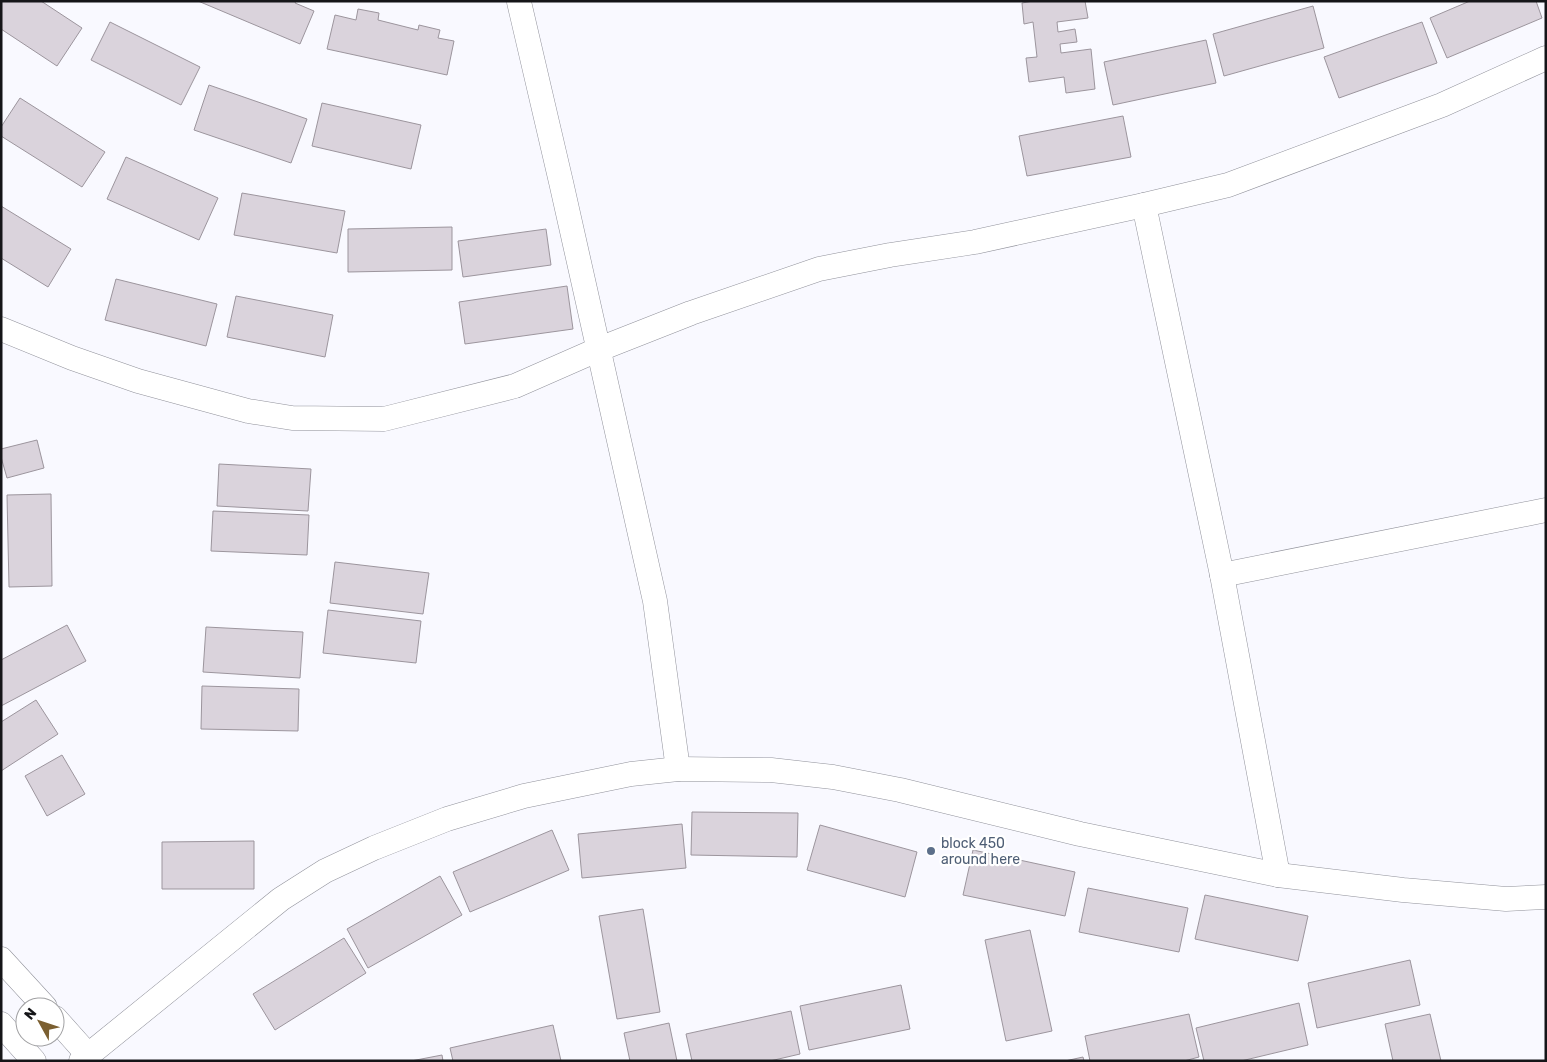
<svg xmlns="http://www.w3.org/2000/svg" width="1547" height="1062" font-family="Rubik,sans-serif">
  <style>
    .building { fill: #dad3dc; stroke: #9c959d }
    .lines { fill: none; stroke-linecap: round; stroke-linejoin: round }
    .street-casing { stroke: #91929b; stroke-width: 25 }
    .street { stroke: #fff; stroke-width: 24 }
    .service-dot { fill: #5c6f8a; stroke: #fff; stroke-width: 2 }
    .labels { text-anchor: middle; stroke-width: 4.5; stroke-linejoin: round; paint-order: stroke }
    .service-label { font-size: 14px; fill: #4e5e75; stroke: #fff; text-anchor: start }
  </style>
  <rect width="100%" height="100%" fill="#f9f9ff"/>
  <g class="building">
    <path d="M1,1H41L82,28L57,66L1,29Z"/>
    <path d="M198,1H296L295,3L314,11L300,44Z"/>
    <path d="M1033,1H1085L1088,18L1057,22L1058,32L1075,29L1077,42L1060,44L1061,53L1091,49L1095,89L1066,93L1064,77L1029,82L1026,58L1037,57L1033,22L1024,24L1022,3Z"/>
    <path d="M1470,1H1536L1542,18L1447,58L1430,18Z"/>
    <path d="M1313,6L1324,48L1224,76L1213,34Z"/>
    <path d="M358,9L379,13L378,20L418,30L419,25L440,30L438,38L454,41L447,75L327,49L335,15L356,20Z"/>
    <path d="M110,22L200,67L181,105L91,60Z"/>
    <path d="M1422,22L1437,63L1339,98L1324,57Z"/>
    <path d="M1206,40L1216,83L1113,105L1104,62Z"/>
    <path d="M209,85L307,119L291,163L194,130Z"/>
    <path d="M20,98L105,152L82,187L1,136V127Z"/>
    <path d="M322,103L421,125L411,169L312,146Z"/>
    <path d="M1123,116L1131,157L1027,176L1019,136Z"/>
    <path d="M126,157L218,198L199,240L107,199Z"/>
    <path d="M242,193L345,211L337,253L234,235Z"/>
    <path d="M1,206L71,249L48,287L1,258Z"/>
    <path d="M452,227V270L348,272V229Z"/>
    <path d="M546,229L551,265L463,277L458,241Z"/>
    <path d="M116,279L217,304L206,346L105,320Z"/>
    <path d="M567,286L573,329L465,344L459,302Z"/>
    <path d="M236,296L333,315L325,357L227,337Z"/>
    <path d="M37,440L44,468L7,478L1,457V449Z"/>
    <path d="M219,464L311,469L308,511L217,506Z"/>
    <path d="M51,494L52,586L9,587L7,495Z"/>
    <path d="M213,511L309,515L307,555L211,551Z"/>
    <path d="M335,562L429,573L423,614L330,603Z"/>
    <path d="M328,610L421,621L416,663L323,653Z"/>
    <path d="M67,625L86,661L1,706V660Z"/>
    <path d="M206,627L303,632L300,678L203,672Z"/>
    <path d="M202,686L299,689L298,731L201,729Z"/>
    <path d="M36,700L58,734L1,771V722Z"/>
    <path d="M62,755L85,794L47,816L25,776Z"/>
    <path d="M692,812L798,813L797,857L691,855Z"/>
    <path d="M682,824L686,868L582,878L578,834Z"/>
    <path d="M820,825L917,852L905,897L807,870Z"/>
    <path d="M552,830L569,870L470,912L453,872Z"/>
    <path d="M254,841V889H162V842Z"/>
    <path d="M973,850L1075,872L1065,916L963,895Z"/>
    <path d="M440,876L462,915L368,968L347,929Z"/>
    <path d="M1088,888L1188,908L1179,952L1079,932Z"/>
    <path d="M1205,895L1308,916L1298,961L1195,939Z"/>
    <path d="M643,909L660,1012L617,1019L599,916Z"/>
    <path d="M1030,930L1052,1031L1006,1041L985,940Z"/>
    <path d="M344,938L366,973L275,1030L253,994Z"/>
    <path d="M1410,960L1420,1005L1317,1028L1308,983Z"/>
    <path d="M901,985L910,1029L809,1050L800,1006Z"/>
    <path d="M1299,1003L1308,1045L1241,1061H1204L1196,1028Z"/>
    <path d="M791,1011L800,1054L770,1061H692L686,1034Z"/>
    <path d="M1189,1014L1199,1057L1184,1061H1090L1085,1036Z"/>
    <path d="M1430,1014L1441,1061H1393L1385,1024Z"/>
    <path d="M669,1023L677,1061H630L624,1033Z"/>
    <path d="M553,1025L561,1061H453L450,1048Z"/>
    <path d="M442,1055L443,1061H411Z"/>
    <path d="M1083,1057L1084,1061H1065Z"/>
  </g>
  <g class="lines">
    <g class="street-casing">
      <g id="street">
        <path d="M519,2L561,182L655,601L678,769"/>
        <path d="M1144,205L1222,575L1278,875"/>
        <path d="M1,329L72,358L138,381L248,411L292,418L384,419L515,386L597,350L691,313L819,269L890,255L975,242L1144,205L1228,185L1442,105L1546,58"/>
        <path d="M1222,575L1546,510"/>
        <path d="M1,959L45,1007"/>
        <path d="M55,1018L88,1055"/>
        <path d="M1,1024L34,1061"/>
        <path d="M81,1061L281,899L325,871L374,848L447,819L524,796L631,774L678,769L771,770L833,777L900,790L1080,834L1278,875L1403,890L1506,899L1546,897"/>
      </g>
    </g>
    <use href="#street" class="street"/>
  </g>
  <circle class="service-dot" cx="931" cy="851" r="5"/>
  <g class="labels">
    <g class="service-label">
      <text x="941" y="848">block 450<tspan x="941" dy="16">around here</tspan></text>
    </g>
  </g>
  <rect width="1547" height="1062" fill="none" stroke="#151518" stroke-width="5"/>
  <g transform="translate(40 1022) rotate(310)"><circle r="24" fill="#ffffff" stroke="#a1a1a3"/>
  <path d="M0-4L9 19L0 12L-9 19Z" fill="#7b5f31"/>
  <text y="-8" font-size="14" font-weight="bold" text-anchor="middle" fill="#151518">N</text>
  </g>
</svg>
